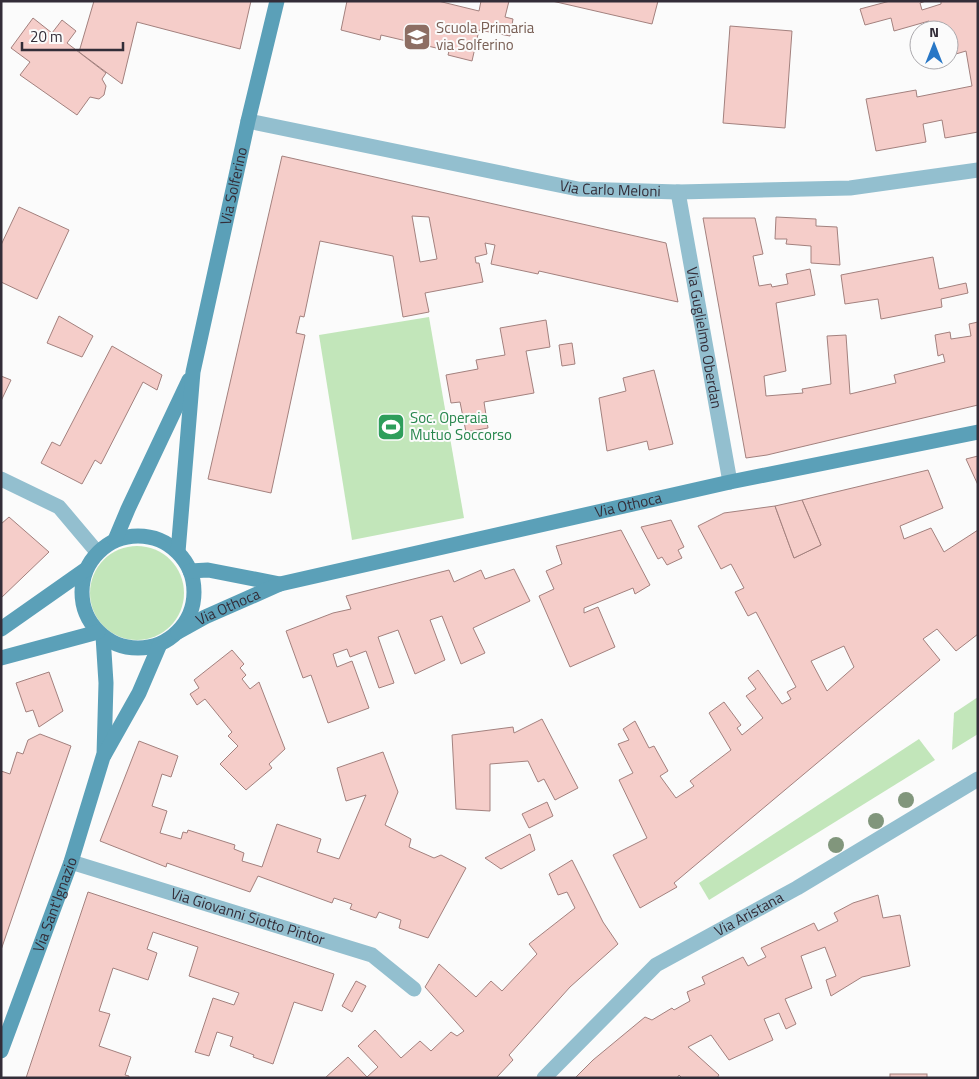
<svg xmlns="http://www.w3.org/2000/svg" width="979" height="1079" font-family="'Titillium Web',sans-serif">
  <style>
    .green { fill: #c2e6ba }
    .building { fill: #f5cdc9; stroke: #a3817e; fill-rule: evenodd }
    .lines { fill: none; stroke-linecap: round; stroke-linejoin: round }
    .street { stroke: #93bfcf; stroke-width: 15 }
    .secondary { stroke: #5ba0b8; stroke-width: 15 }
    .tree { fill: #81967c }
    .labels { text-anchor: middle; stroke-width: 4; stroke-linejoin: round; paint-order: stroke }
    .education-label { font-size: 15px; fill: #785e54; stroke: #fbfbfb; text-anchor: start }
    .street-label { font-size: 15px; fill: #332d38; stroke: #fbfbfb }
    .leisure-label { font-size: 15px; fill: #27864d; stroke: #fbfbfb; text-anchor: start }
  </style>
  <rect width="100%" height="100%" fill="#fbfbfb"/>
  <g class="green">
    <path d="M429,317L464,518L352,540L319,335Z"/>
    <circle cx="137" cy="593" r="47"/>
    <path d="M978,697V734L952,750L954,713Z"/>
    <path d="M919,739L935,760L709,900L699,883Z"/>
  </g>
  <g class="building">
    <path d="M94,1H251L240,49L137,22L122,84L79,52Z"/>
    <path d="M347,1H438L479,11L481,1H509L505,17L513,19L510,36L479,30L472,61L448,55L449,51L381,35L380,40L341,30Z"/>
    <path d="M552,1H658L652,24Z"/>
    <path d="M890,1H926L920,3L922,10L941,4V1H978V132L945,138L942,120L923,124L926,142L876,151L866,99L916,90L917,97L972,86L966,51L949,56V30H932L929,21L894,31L891,18L865,25L860,9Z"/>
    <path d="M33,18L52,33L62,20L76,31L67,43L106,73L102,79L106,86L104,95L99,99L90,97L77,115L20,75L30,62L11,48Z"/>
    <path d="M730,26L792,31L785,128L723,123Z"/>
    <path d="M282,156L666,243L678,302L539,271L538,274L491,264L495,245L485,243L487,254L475,257L476,263H479L483,282L425,293L429,312L403,317L393,256L320,241L304,317L300,316L296,333L305,335L271,493L208,479ZM412,216L429,217L437,259L420,262Z"/>
    <path d="M19,207L69,230L37,299L1,282V245Z"/>
    <path d="M776,217L816,219V226L837,227L840,265L811,263V246L786,244L787,239H775Z"/>
    <path d="M703,218H755L763,254L753,256L759,286L771,284L772,287L788,284L786,274L810,269L815,295L776,303L786,371L764,376L766,396L803,393L802,389L831,384L827,336L846,335L850,394L896,383L894,375L945,362L943,354L938,356L935,335L950,332L951,339L971,336L969,324L978,322V405L767,455L746,458Z"/>
    <path d="M933,257L939,289L966,283L968,293L941,299L942,307L881,319L878,299L845,304L841,275Z"/>
    <path d="M59,316L93,336L82,357L47,343Z"/>
    <path d="M546,320L550,347L526,351L534,393L484,402L488,428L466,432L460,402L451,403L446,375L478,369L476,360L505,355L500,328Z"/>
    <path d="M572,343L575,364L562,366L559,345Z"/>
    <path d="M112,346L162,375L157,390L143,382L101,464L95,460L82,484L41,463L52,442L60,446Z"/>
    <path d="M654,370L673,444L649,450L647,441L607,451L599,398L626,391L623,378Z"/>
    <path d="M1,376L11,380L1,401Z"/>
    <path d="M978,456V485L966,459Z"/>
    <path d="M928,470L943,508L900,526L904,539L931,528L944,552L978,530V634L956,651L937,629L923,639L940,660L674,883L677,887L640,908L613,855L647,838L619,780L633,773L618,744L629,740L623,729L635,721L649,748L654,746L668,771L660,776L676,798L694,786L690,781L731,750L709,713L724,702L741,725L737,728L742,735L763,718L746,696L756,689L748,678L758,670L782,704L791,699L787,692L796,687L756,612L748,616L735,592L744,588L731,564L721,569L698,526L724,513L775,506L794,558L821,545L802,500ZM844,646L854,667L827,691L811,661Z"/>
    <path d="M802,500L821,545L794,558L775,506Z"/>
    <path d="M9,517L49,552L1,598V524Z"/>
    <path d="M671,520L684,547L678,550L682,558L667,565L662,557L658,559L641,527Z"/>
    <path d="M621,530L650,585L635,594L633,588L584,608V613L598,607L615,647L570,667L539,596L554,589L546,571L562,564L556,546Z"/>
    <path d="M514,569L530,601L473,628L485,653L461,664L442,616L430,620L445,660L415,674L398,630L378,637L394,683L379,688L366,651L350,657L347,649L333,654L337,667L352,661L369,708L328,723L311,675L303,678L286,631L333,613L351,609L346,596L449,570L454,582L481,570L485,579Z"/>
    <path d="M232,650L244,664L240,668L246,675L242,679L250,689L259,682L285,749L269,764L272,768L246,790L220,764L238,746L228,736L232,732L205,699L197,705L190,694L199,688L194,680Z"/>
    <path d="M49,672L63,711L39,727L33,710L26,712L16,683Z"/>
    <path d="M542,719L578,788L555,800L544,779L538,782L528,761L490,764V811L456,809L452,735L513,727L514,733Z"/>
    <path d="M40,734L71,746L1,950V771L10,774L17,752L23,754L28,740Z"/>
    <path d="M139,741L178,756L171,777L162,774L152,806L167,811L160,833L181,839L183,832L187,833L188,830L235,845L234,849L244,853L242,861L262,867L277,824L321,839L317,852L339,859L366,795L346,801L337,768L383,752L398,792L385,825L411,839L409,847L434,858L441,855L466,868L428,938L399,928L401,920L379,912L376,918L350,909L352,904L334,898L332,903L258,876L250,892L167,863L166,867L100,841Z"/>
    <path d="M547,802L553,816L529,828L522,814Z"/>
    <path d="M530,834L535,850L501,869L485,858Z"/>
    <path d="M572,860L603,922L618,944L570,987L509,1055L513,1060L496,1078H325L348,1057L367,1077L378,1067L358,1046L375,1030L401,1058L420,1041L431,1051L451,1032L457,1036L464,1031L425,987L439,964L476,997L491,981L502,991L537,954L529,944L575,908L567,892L558,895L549,874Z"/>
    <path d="M88,892L334,974L322,1011L294,1002L273,1064L253,1057L254,1055L230,1046L233,1037L217,1032L209,1056L195,1052L213,998L234,1005L239,993L189,976L198,947L153,932L147,949L157,953L148,980L113,968L99,1011L110,1014L99,1046L131,1057L125,1075L129,1076V1078H26Z"/>
    <path d="M878,895L883,918L900,915L910,966L862,977L831,996L826,980L836,976L825,947L801,956L812,988L785,999L796,1024L786,1029L779,1013L764,1019L773,1040L729,1060L711,1035L688,1047L719,1075L717,1078H682L679,1075L677,1078H575L593,1060L645,1017L652,1020L672,1008L674,1010L690,1001L687,992L705,984L702,977L743,957L748,966L766,957L761,948L814,923L818,931L838,921L834,913L853,903Z"/>
    <path d="M356,981L366,986L352,1012L342,1006Z"/>
    <rect x="890" y="1074" width="37" height="4"/>
  </g>
  <g class="lines">
    <g class="street">
      <path id="s1" d="M248,121L578,189L678,192L850,188L978,170"/>
      <path id="s2" d="M678,192L730,482"/>
      <path d="M1,479L59,507L97,552"/>
      <path id="s3" d="M71,862L372,955L414,989"/>
      <path id="s4" d="M544,1078L656,965L797,888L978,779"/>
    </g>
    <g class="secondary">
      <circle cx="138" cy="592" r="56"/>
      <path d="M115,540L128,509L189,380"/>
      <path id="s5" d="M178,552L193,372L248,121L277,1"/>
      <path d="M190,571L208,570L280,584"/>
      <path d="M1,629L85,570"/>
      <path id="s6" d="M178,632L205,617L280,584L730,482L978,432"/>
      <path d="M103,636L106,683L104,755"/>
      <path d="M1,658L98,632"/>
      <path id="s7" d="M1,1051L71,862L103,757L139,693L160,644"/>
    </g>
  </g>
  <g class="tree">
    <circle cx="906" cy="800" r="8"/>
    <circle cx="876" cy="821" r="8"/>
    <circle cx="836" cy="845" r="8"/>
  </g>
  <defs>
    <g id="school-square" transform="scale(1.4375)"><rect x="-9" y="-9" width="18" height="18" rx="4" fill="#8d6e63" stroke="#fbfbfb"/><path d="M0-5L7-2L0 1L-7-2ZM-4 1L0 2.5L4 1V4Q0 6-4 4Z" fill="#fff"/></g>
    <g id="stadium-square" transform="scale(1.4375)"><rect x="-9" y="-9" width="18" height="18" rx="4" fill="#2e9e5b" stroke="#fbfbfb"/><path d="M0-5a6.5 5 0 1 0 0 10a6.5 5 0 1 0 0-10ZM-3.5-1.8h7v3.6h-7Z" fill="#fff"/></g>
  </defs>
  <g fill-rule="evenodd">
    <use href="#school-square" x="417" y="37"/>
    <use href="#stadium-square" x="391" y="427"/>
  </g>
  <g class="labels">
    <g class="education-label">
      <text x="436" y="33">Scuola Primaria<tspan x="436" dy="17">via Solferino</tspan></text>
    </g>
    <g class="street-label">
      <text dy="5" stroke="none"><textPath href="#s5" startOffset="371">Via Solferino</textPath></text>
      <text dy="5" stroke="none"><textPath href="#s1" startOffset="369">Via Carlo Meloni</textPath></text>
      <text dy="5" stroke="none"><textPath href="#s2" startOffset="148">Via Guglielmo Oberdan</textPath></text>
      <text dy="5" stroke="none"><textPath href="#s6" startOffset="470">Via Othoca</textPath></text>
      <text dy="5" stroke="none"><textPath href="#s6" startOffset="56">Via Othoca</textPath></text>
      <text dy="5" stroke="none"><textPath href="#s7" startOffset="156">Via Sant'Ignazio</textPath></text>
      <text dy="5" stroke="none"><textPath href="#s4" startOffset="265">Via Aristana</textPath></text>
      <text dy="5" stroke="none"><textPath href="#s3" startOffset="185">Via Giovanni Siotto Pintor</textPath></text>
    </g>
    <g class="leisure-label">
      <text x="410" y="423">Soc. Operaia<tspan x="410" dy="17">Mutuo Soccorso</tspan></text>
    </g>
  </g>
  <rect width="979" height="1079" fill="none" stroke="#332d38" stroke-width="5"/>
  <g transform="translate(934 45)"><circle r="24" fill="#fbfbfb" stroke="#aba9ad"/>
  <path d="M0-4L9 19L0 12L-9 19Z" fill="#2877c6"/>
  <text y="-8" font-size="14" font-weight="bold" text-anchor="middle" fill="#332d38">N</text>
  </g>
  <path d="M22 42v8h101v-8" fill="none" stroke="#332d38" stroke-width="2.5"/>
  <text x="30" y="42" font-size="15" fill="#332d38" stroke="#fbfbfb" stroke-width="4" paint-order="stroke">20 m</text>
</svg>
